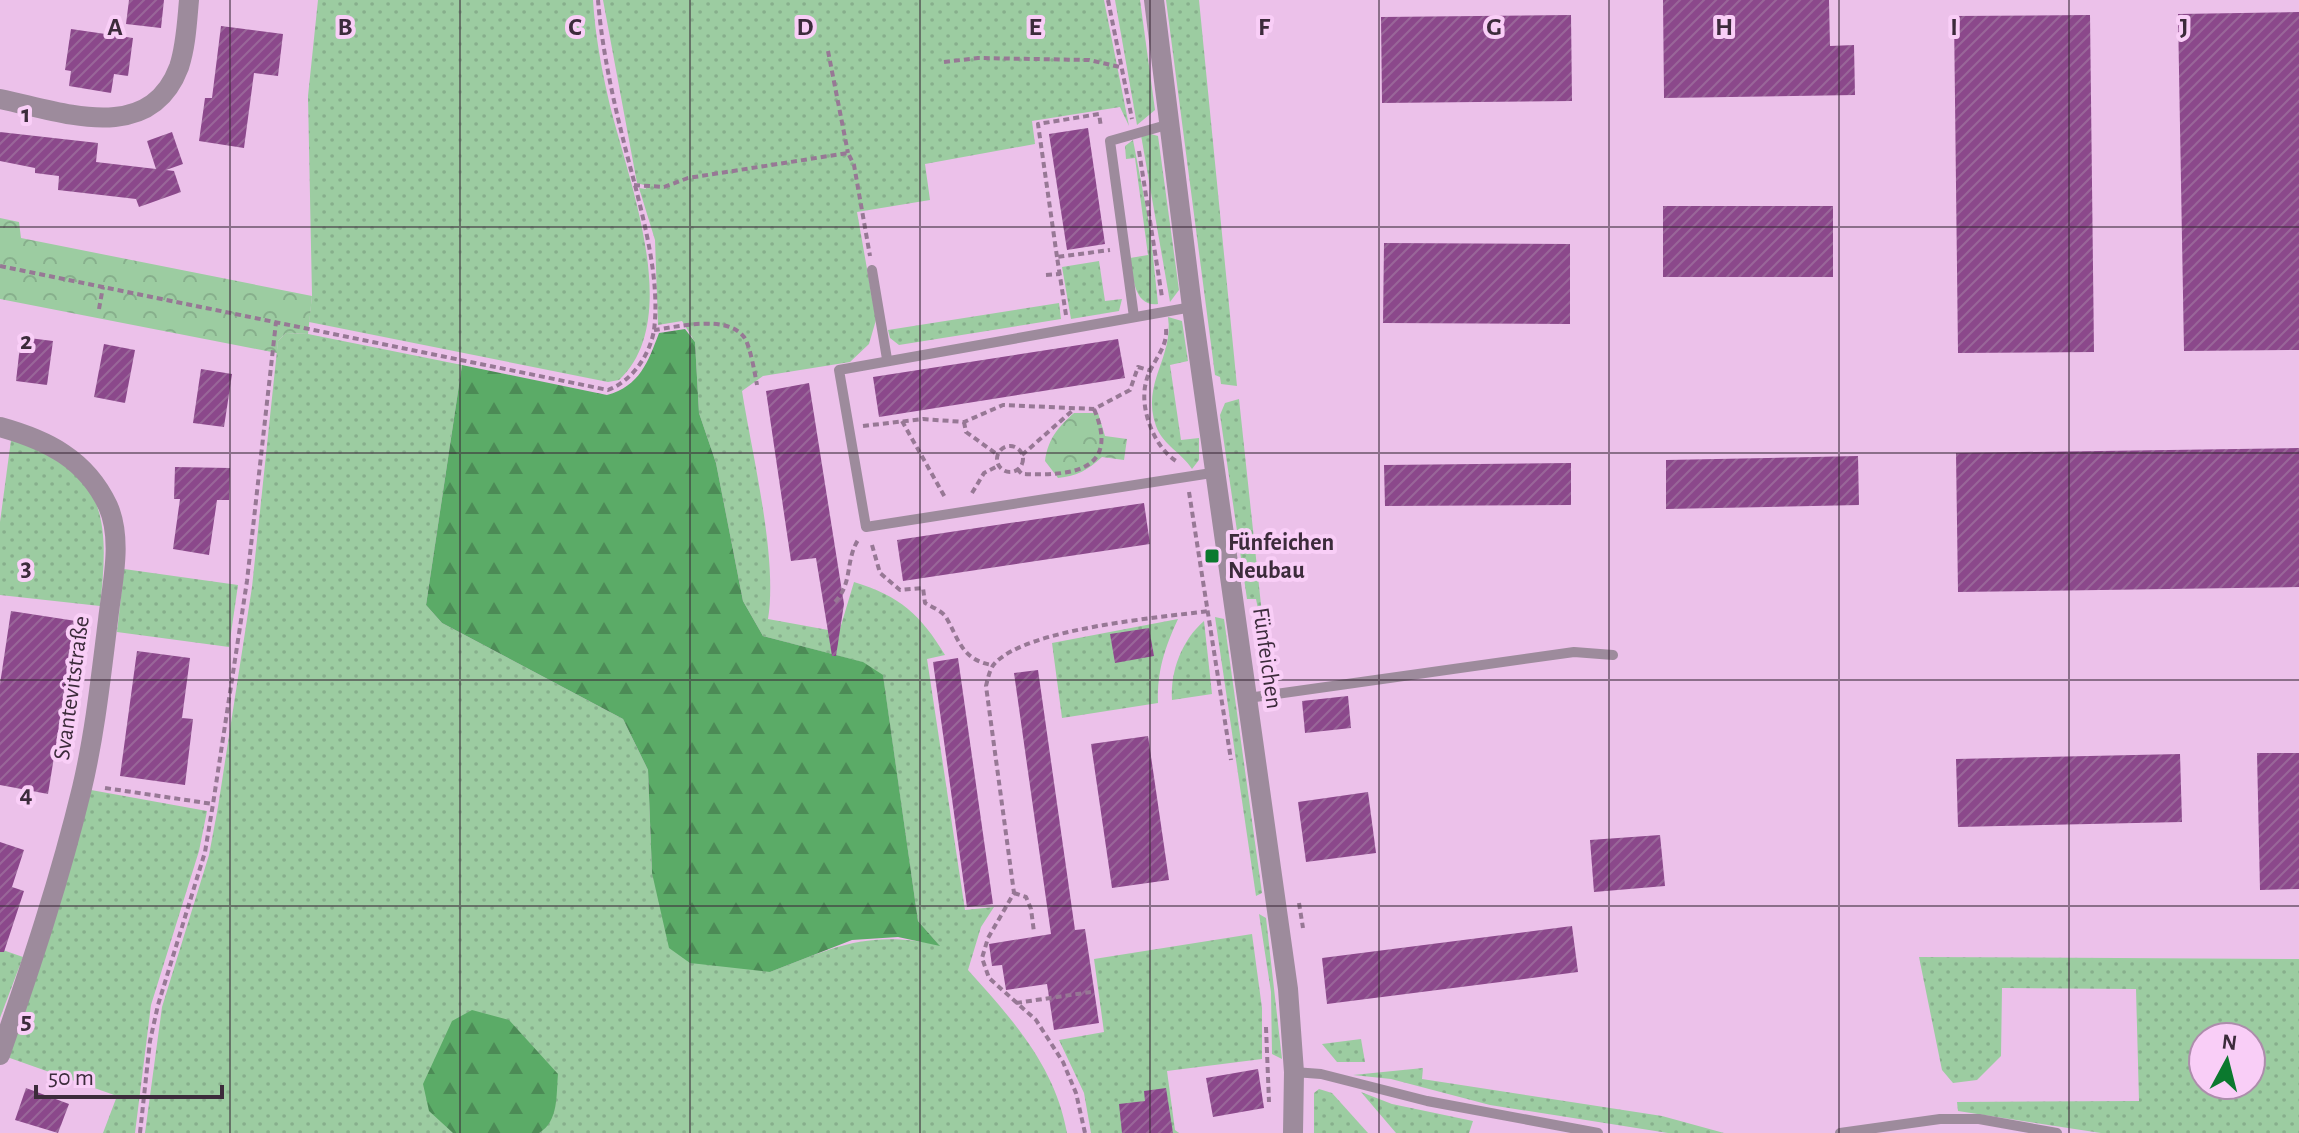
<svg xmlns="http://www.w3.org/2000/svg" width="2299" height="1133" font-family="'Alegreya Sans',sans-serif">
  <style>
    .grass { fill: url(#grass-dots); fill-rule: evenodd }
    .forest { fill: url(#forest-firs) }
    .park { fill: url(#park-crowns) }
    .building { fill: url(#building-hatch) }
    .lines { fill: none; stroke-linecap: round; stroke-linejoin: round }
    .path { stroke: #977895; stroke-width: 4; stroke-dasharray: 6 4; stroke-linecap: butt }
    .service { stroke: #9d8b9c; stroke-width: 10 }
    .minor { stroke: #9d8b9c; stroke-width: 20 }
    .grid { fill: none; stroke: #3c2b3b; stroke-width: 2; stroke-opacity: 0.55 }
    .poi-dot { fill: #0b792e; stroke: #f9cef7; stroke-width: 3 }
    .labels { text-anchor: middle; stroke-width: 8; stroke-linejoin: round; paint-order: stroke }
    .poi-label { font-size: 24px; font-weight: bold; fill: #3c2b3b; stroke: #f9cef7; text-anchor: start }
    .street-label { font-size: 24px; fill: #3c2b3b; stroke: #f9cef7 }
    .grid-label { font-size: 26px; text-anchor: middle; font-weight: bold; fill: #3c2b3b; stroke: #f9cef7; stroke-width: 8; stroke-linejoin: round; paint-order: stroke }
  </style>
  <defs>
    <pattern id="grass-dots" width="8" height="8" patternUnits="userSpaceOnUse" patternTransform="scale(2)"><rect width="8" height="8" fill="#9ccca1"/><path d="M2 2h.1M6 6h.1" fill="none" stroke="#87af8c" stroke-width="1.8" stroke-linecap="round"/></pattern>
    <pattern id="forest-firs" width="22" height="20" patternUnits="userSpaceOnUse" patternTransform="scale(2)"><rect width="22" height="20" fill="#5bab67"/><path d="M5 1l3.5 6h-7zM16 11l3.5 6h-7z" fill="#4c8b56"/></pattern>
    <pattern id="park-crowns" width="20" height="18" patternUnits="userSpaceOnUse" patternTransform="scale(2)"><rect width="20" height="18" fill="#9ccca1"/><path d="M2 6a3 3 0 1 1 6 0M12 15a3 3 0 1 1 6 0" fill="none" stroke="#87af8c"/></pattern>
    <pattern id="building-hatch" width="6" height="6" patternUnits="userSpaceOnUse" patternTransform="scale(2)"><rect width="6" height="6" fill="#8b488b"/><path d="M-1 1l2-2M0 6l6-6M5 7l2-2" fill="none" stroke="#969"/></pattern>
  </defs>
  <rect width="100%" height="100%" fill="#ecc1ea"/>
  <g class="grass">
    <path d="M318,0H593C595,33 601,66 608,97C625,173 686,318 619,380L608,382L309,322L312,296L308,96Z"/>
    <path d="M603,0H1104L1129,126L1120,107L1032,121L1035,144L925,164L930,200L857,212L876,320L869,344L850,362L763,376L742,391C752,454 778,558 768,619L839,632L854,582C900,596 921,615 945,655L927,659L965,910L994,907L981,927L968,970C1012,1019 1055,1066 1067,1133H145L162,1007L209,855L218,807L252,587L278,341L286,333L308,334L462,365L426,605L442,623L623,719L648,770L652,873L770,972C836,947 866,930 939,945L918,921L883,676L862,662L763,636L743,601L716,463L699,413L695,342L682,321L658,325L655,240L639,188L646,189L644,185L637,183Z"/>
    <path d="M1115,0H1140L1155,110L1137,125Z"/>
    <path d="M1166,0H1199L1237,386L1221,384L1220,377L1215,375Z"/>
    <path d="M1151,134L1158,136L1179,290L1170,302L1141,135Z"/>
    <path d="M1133,140L1150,228L1158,304C1134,307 1133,277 1130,258L1148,255L1135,158L1126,159L1125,146Z"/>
    <path d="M1099,261L1105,301L1122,299L1119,311L1071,319L1062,267Z"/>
    <path d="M1059,303L1061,319L899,345L890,338L888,330Z"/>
    <path d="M1168,317L1182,321L1188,361L1170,365L1181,440L1199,438V460L1192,469C1182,453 1163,445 1156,426C1141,382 1174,358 1168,317Z"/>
    <path d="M1239,399L1262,614L1264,639L1256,599H1247L1220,415L1225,403Z"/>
    <path d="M11,440C106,467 110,519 100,606L0,595V522Z"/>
    <path d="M124,569L238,585L229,647L117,632Z"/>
    <path d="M1215,617L1224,619L1262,893L1256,896Z"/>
    <path d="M1178,619C1165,647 1157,671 1158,703L1062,718L1052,643Z"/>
    <path d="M1204,621L1212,694L1172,700C1170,671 1182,640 1204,621Z"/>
    <path d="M91,790L207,811L199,851L151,1005L135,1133H103L117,1096L7,1057Z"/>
    <path d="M1259,914L1266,918L1282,1059L1272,1054L1271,992Z"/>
    <path d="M1252,934L1262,1008V1059L1167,1071L1175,1130L1179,1133H1091L1084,1093L1059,1040L1104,1032L1094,959Z"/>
    <path d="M0,949L23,957L0,1018Z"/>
    <path d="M1919,957L2299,959V1133H2101L1958,1111L1957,1102L2139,1101L2136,989L2002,988L2001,1056L1977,1080L1953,1083L1942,1070ZM2203,1037H2251V1085H2203Z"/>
    <path d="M1361,1039L1365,1062H1337L1322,1044Z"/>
    <path d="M1423,1068L1422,1079L1662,1116L1724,1133H1668L1490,1105L1391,1079L1353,1075Z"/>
    <path d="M1319,1089L1332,1093L1368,1133H1314V1093Z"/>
    <path d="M1361,1092L1392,1104L1473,1121L1469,1133H1396Z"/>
  </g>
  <g class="forest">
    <path d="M685,329L695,342L699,413L716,463L743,601L763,636L863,662L883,675L918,921L940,946L898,937L852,940L770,972L690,963L669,948L652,873L648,770L623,719L442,623L426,605L462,365L607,395C640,386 648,362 659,333Z"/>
    <path d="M472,1010L509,1020L558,1074C556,1095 559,1121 539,1133H453L429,1111L423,1084L452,1021Z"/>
  </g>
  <g class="park">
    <path d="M0,218L19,222L21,238L312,296L308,334L286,333L278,341L277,353L0,299Z"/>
    <path d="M1074,413H1098L1105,436L1127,439L1124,460L1102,457C1088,470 1077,476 1058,478L1045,461C1048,439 1058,427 1074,413Z"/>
  </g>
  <g class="building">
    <path d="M129,0H164L161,28L126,24Z"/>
    <path d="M1663,0H1829L1830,46L1854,45L1855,95L1664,98Z"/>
    <path d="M2299,12V350L2184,351L2178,14Z"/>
    <path d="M1571,15L1572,101L1382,103L1381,17Z"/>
    <path d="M2090,15L2094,352L1958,353L1954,16Z"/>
    <path d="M221,26L283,34L278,76L254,73L244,148L199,141L205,98H212Z"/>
    <path d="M71,29L133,38L128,76L114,74L111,93L69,86L71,71L65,70Z"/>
    <path d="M1088,128L1105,244L1067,250L1049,134Z"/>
    <path d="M0,132L98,143L96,162L156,169L147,141L172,132L183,164L166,170L174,171L181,192L139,207L136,199L58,190L59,176L35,173V168L0,161Z"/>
    <rect x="1663" y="206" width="170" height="71"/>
    <path d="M1384,243L1570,244V324L1383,323Z"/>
    <path d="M21,337L53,341L47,385L16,381Z"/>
    <path d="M1118,339L1125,378L879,417L873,377Z"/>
    <path d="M104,344L135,350L125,403L94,397Z"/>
    <path d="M201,369L232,374L224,427L193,423Z"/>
    <path d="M809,383L844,604L836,656H832L816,558L791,561L766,391Z"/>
    <path d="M2299,448V587L1958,592L1956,453Z"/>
    <path d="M1858,456L1859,505L1666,509V460Z"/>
    <path d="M1571,463V505L1385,506L1384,465Z"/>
    <path d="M175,467L230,468L229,500H217L209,555L173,549L180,499H174Z"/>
    <path d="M1144,503L1150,544L903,581L897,540Z"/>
    <path d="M11,611L76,621L48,794L0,785V684Z"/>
    <path d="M1149,628L1154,656L1115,663L1110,634Z"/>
    <path d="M137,651L190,658L182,718L193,719L185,785L120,776Z"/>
    <path d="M958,658L993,904L967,907L933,662Z"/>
    <path d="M1038,670L1075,930L1085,929L1099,1023L1054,1030L1047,984L1006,990L1002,965L992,966L989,944L1051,934L1014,673Z"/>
    <path d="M1348,696L1351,728L1305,733L1302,701Z"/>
    <path d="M1148,736L1169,880L1112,888L1091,744Z"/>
    <path d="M2257,753H2299V889L2260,890Z"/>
    <path d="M2180,754L2182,822L1958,827L1956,759Z"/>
    <path d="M1368,792L1376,853L1306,862L1298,802Z"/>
    <path d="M1660,835L1665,886L1594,892L1590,840Z"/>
    <path d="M0,842L24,850L12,887L24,891L4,952H0Z"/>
    <path d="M1572,926L1578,972L1327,1004L1322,958Z"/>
    <path d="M1258,1069L1264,1108L1213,1117L1206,1078Z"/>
    <path d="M26,1088L69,1104L58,1133L15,1120Z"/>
    <path d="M1166,1088L1173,1133H1122L1119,1104L1145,1101L1144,1091Z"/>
  </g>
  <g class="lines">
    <g class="path">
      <path d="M1108,0L1132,119"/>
      <path d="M828,51L848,153"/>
      <path d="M944,62L978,58L1089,60L1120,67"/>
      <path d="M1139,151L1162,297"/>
      <path d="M634,185L664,187L688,178L848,153L854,165L870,256"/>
      <path d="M1057,257L1038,124L1099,114L1101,127"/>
      <path d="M0,266L608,390C632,381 650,355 654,330C660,284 646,229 635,185C619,125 603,62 598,0"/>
      <path d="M1046,275L1060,274"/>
      <path d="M99,309L103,287"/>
      <path d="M1066,315L1057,257L1110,250"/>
      <path d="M1166,329C1168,349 1150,363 1146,382C1139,408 1154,447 1176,461"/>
      <path d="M654,330C677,327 727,314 744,337C750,345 755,374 757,385"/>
      <path d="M902,421L946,499"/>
      <path d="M964,422L966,432L998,455"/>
      <path d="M863,426L923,419L964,422L1003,405L1094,409L1130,390L1138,367L1152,371"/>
      <circle cx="1010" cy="459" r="13"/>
      <path d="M1022,455L1072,411"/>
      <path d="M1017,469L1022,474C1070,476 1121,472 1094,409"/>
      <path d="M1189,492L1231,760"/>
      <path d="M972,493L984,473L998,466"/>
      <path d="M872,545L880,573L900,590L923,588L925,603C932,607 942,611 946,617C959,640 962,660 992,665"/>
      <path d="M835,602C853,583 845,561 858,540"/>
      <path d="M1263,641L1270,656L1264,664"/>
      <path d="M105,788L213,804"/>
      <path d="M1014,893L1026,897L1031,909L1034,932"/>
      <path d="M1299,903L1303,928"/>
      <path d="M1016,1003L1091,992"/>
      <path d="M1266,1027L1269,1102"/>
      <path d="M140,1133L150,1041L158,1005L205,852L213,804L247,581L276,322"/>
      <path d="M1085,1133L1076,1093L1063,1062L1036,1020L989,978L982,958L988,938L1014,893L986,686C988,678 990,668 995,663C1029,628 1158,618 1208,611"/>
    </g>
    <g class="service">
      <path d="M872,270L887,359"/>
      <path d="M1192,307L839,370L866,527L1218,472"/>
      <path d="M1134,317L1110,141L1170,124"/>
      <path d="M1248,698L1574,652L1613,655"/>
      <path d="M1294,1072L1321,1074L1427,1101L1598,1133"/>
      <path d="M1840,1133L1940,1119H1979L2057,1133"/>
    </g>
    <g class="minor">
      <path d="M1154,0L1192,307L1288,989L1294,1072L1293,1133"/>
      <path d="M0,99C60,111 149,147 179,67C186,46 187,22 189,0"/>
      <path d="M0,427C47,440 86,459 108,506C123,540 112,584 108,620C101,676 95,733 82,788C60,879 31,966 0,1055"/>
    </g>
  </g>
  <path class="grid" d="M230,0V1133M460,0V1133M690,0V1133M920,0V1133M1150,0V1133M1379,0V1133M1609,0V1133M1839,0V1133M2069,0V1133M0,227H2299M0,453H2299M0,680H2299M0,906H2299"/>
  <rect class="poi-dot" x="1204" y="548" width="16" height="16" rx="4"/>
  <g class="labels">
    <g class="poi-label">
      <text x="1228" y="550">Fünfeichen<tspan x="1228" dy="28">Neubau</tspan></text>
    </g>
    <g class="street-label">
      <text transform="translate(1268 658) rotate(82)" y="8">Fünfeichen</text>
      <text transform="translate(71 688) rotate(-82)" y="8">Svantevitstraße</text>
    </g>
  </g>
  <g class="grid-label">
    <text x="115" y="35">A</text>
    <text x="345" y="35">B</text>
    <text x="575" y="35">C</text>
    <text x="805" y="35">D</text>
    <text x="1035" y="35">E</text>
    <text x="1264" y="35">F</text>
    <text x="1494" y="35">G</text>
    <text x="1724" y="35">H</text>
    <text x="1954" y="35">I</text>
    <text x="2184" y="35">J</text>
    <text x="26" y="122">1</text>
    <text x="26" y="349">2</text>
    <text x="26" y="576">3</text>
    <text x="26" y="802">4</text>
    <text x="26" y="1029">5</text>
  </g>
  <g transform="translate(2227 1061) rotate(7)"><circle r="38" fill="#f9cef7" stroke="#ad8dac" stroke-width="2"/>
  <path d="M0-6L14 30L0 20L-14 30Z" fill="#0b792e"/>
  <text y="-12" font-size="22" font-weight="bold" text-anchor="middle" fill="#3c2b3b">N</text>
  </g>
  <path d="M36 1085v12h186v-12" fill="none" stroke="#3c2b3b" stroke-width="4"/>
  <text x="48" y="1085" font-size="24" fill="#3c2b3b" stroke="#f9cef7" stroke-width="6" paint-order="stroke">50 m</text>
</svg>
